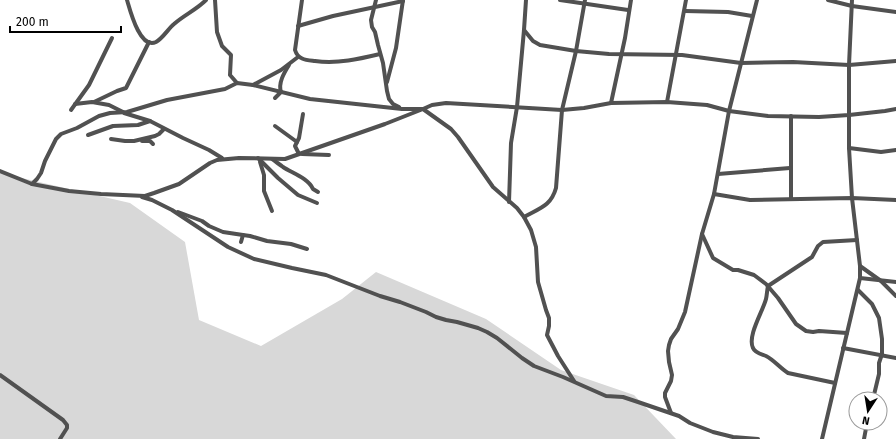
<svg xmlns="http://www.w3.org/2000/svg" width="896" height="439" font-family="'Fira Sans',sans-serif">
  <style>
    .green { fill: #d8d8d8 }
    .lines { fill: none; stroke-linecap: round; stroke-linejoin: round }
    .minor { stroke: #515151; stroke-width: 4 }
  </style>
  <rect width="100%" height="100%" fill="#fff"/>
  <path class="green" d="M0,173L130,203L185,242L199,320L261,346L342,299L376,272L486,319L561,370L634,395L676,439H0Z"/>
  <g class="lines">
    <g class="minor">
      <path d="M127,0C130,10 140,50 156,42C163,38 168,29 174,24C184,15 196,10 206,0"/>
      <path d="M215,0L217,32L222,46L231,55L230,75L237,83"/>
      <path d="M302,0L295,50C298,60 307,60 315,61C338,64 359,59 380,54"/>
      <path d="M376,0L371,20L372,27L375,32L378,45L383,63L387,91L389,99L393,104L399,107"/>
      <path d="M560,0L628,10"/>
      <path d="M828,0L852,6L896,12"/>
      <path d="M685,11L728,12L752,16"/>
      <path d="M298,26L333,16L403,1"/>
      <path d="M524,30L533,41L540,45L576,51L609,54L682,55L741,63L793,62L849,65L896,61"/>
      <path d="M387,82L396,48L403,0"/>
      <path d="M253,85L281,70L298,57"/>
      <path d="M275,98L281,92C278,83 284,73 289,65"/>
      <path d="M94,102L117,91L126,88L149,42"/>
      <path d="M667,102L686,0"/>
      <path d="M611,103L625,38L631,0"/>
      <path d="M75,104L92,102L109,105L123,112"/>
      <path d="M71,110L89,85L112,38"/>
      <path d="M124,113L150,121L183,138L209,150L222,158"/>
      <path d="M791,116V199"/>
      <path d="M275,126L297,142"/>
      <path d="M88,135L113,126L138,125L150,121"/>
      <path d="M111,139L125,141H134L155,136L159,134L164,129"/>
      <path d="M142,141H150L153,144"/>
      <path d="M849,148L881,152L896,150"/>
      <path d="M299,154L295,146L299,138L303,114"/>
      <path d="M302,154L329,155"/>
      <path d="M258,158L278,178L298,195L317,203"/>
      <path d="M272,159C276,162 279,164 283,167C292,173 308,178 313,189L318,192"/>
      <path d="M260,162L264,175V191L272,211"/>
      <path d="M0,171L32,184L69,191L101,194L145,196L154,193L179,184L210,163L217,160L239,158L285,159L385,124L423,109L451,129L458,137L493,187L517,208L524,217L531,230L536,247L538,282L546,310L549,318V326L547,335L558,356L574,381"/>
      <path d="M718,174L790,168"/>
      <path d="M32,184L37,179L41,173L45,161L56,139L61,134L77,128L99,116L110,113L127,112L167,100L225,89L237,83L253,85L310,99L402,109H423L432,105L446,103L562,110L584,108L611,103L667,102L707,105L729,111L768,116L819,117L849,115L885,111L896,109"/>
      <path d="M714,194L750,200L852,198L896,200"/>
      <path d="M142,197L152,200L172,210L228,247L254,259L292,268L326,275L380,296L400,302L426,312L436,317L446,320L457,322L478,328L487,332L497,338L522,358L534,366L563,377L606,396L623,397L638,402L679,416L690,423L713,432L733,437L758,439"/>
      <path d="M509,202L511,143L517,107L524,30L526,0"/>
      <path d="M178,212L202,221L209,226L223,232L243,235"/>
      <path d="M524,217C540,208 551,206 556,188L562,110L576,51L585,0"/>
      <path d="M702,234L713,258L733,270H738L754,275L766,284L778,298L796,324L806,331L813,332L819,331L847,333"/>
      <path d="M241,242L243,235L250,236L267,241L291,244L307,249"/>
      <path d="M860,266L881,281L896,296"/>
      <path d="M860,278L896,282"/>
      <path d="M858,290L872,304L879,318L882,339V354L879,363V374L873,399"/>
      <path d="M843,348L896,358"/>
      <path d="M0,375L63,420L67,425V428L60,439"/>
      <path d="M835,383L788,373C780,368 774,360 766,356C761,354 755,353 753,348C747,336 763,311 766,299C767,295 767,290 768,286L812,257L818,246L823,242L857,240"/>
      <path d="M671,413L665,397V393L671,381L672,375L669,362L668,351L669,345L671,339L678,329L685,312L702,234L714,194L729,111L757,0"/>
      <path d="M822,439L860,278V266L852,198L849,148V65L852,0"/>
      <path d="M864,439L867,423"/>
    </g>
  </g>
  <g transform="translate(868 411) rotate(192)"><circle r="19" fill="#ffffff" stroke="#999999"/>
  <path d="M0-3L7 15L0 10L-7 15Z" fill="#000000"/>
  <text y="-6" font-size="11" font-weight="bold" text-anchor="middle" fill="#000000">N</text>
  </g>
  <path d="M10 26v6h111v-6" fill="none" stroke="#000000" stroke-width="2"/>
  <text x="16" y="26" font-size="12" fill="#000000" stroke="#ffffff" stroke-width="3" paint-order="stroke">200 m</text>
</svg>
